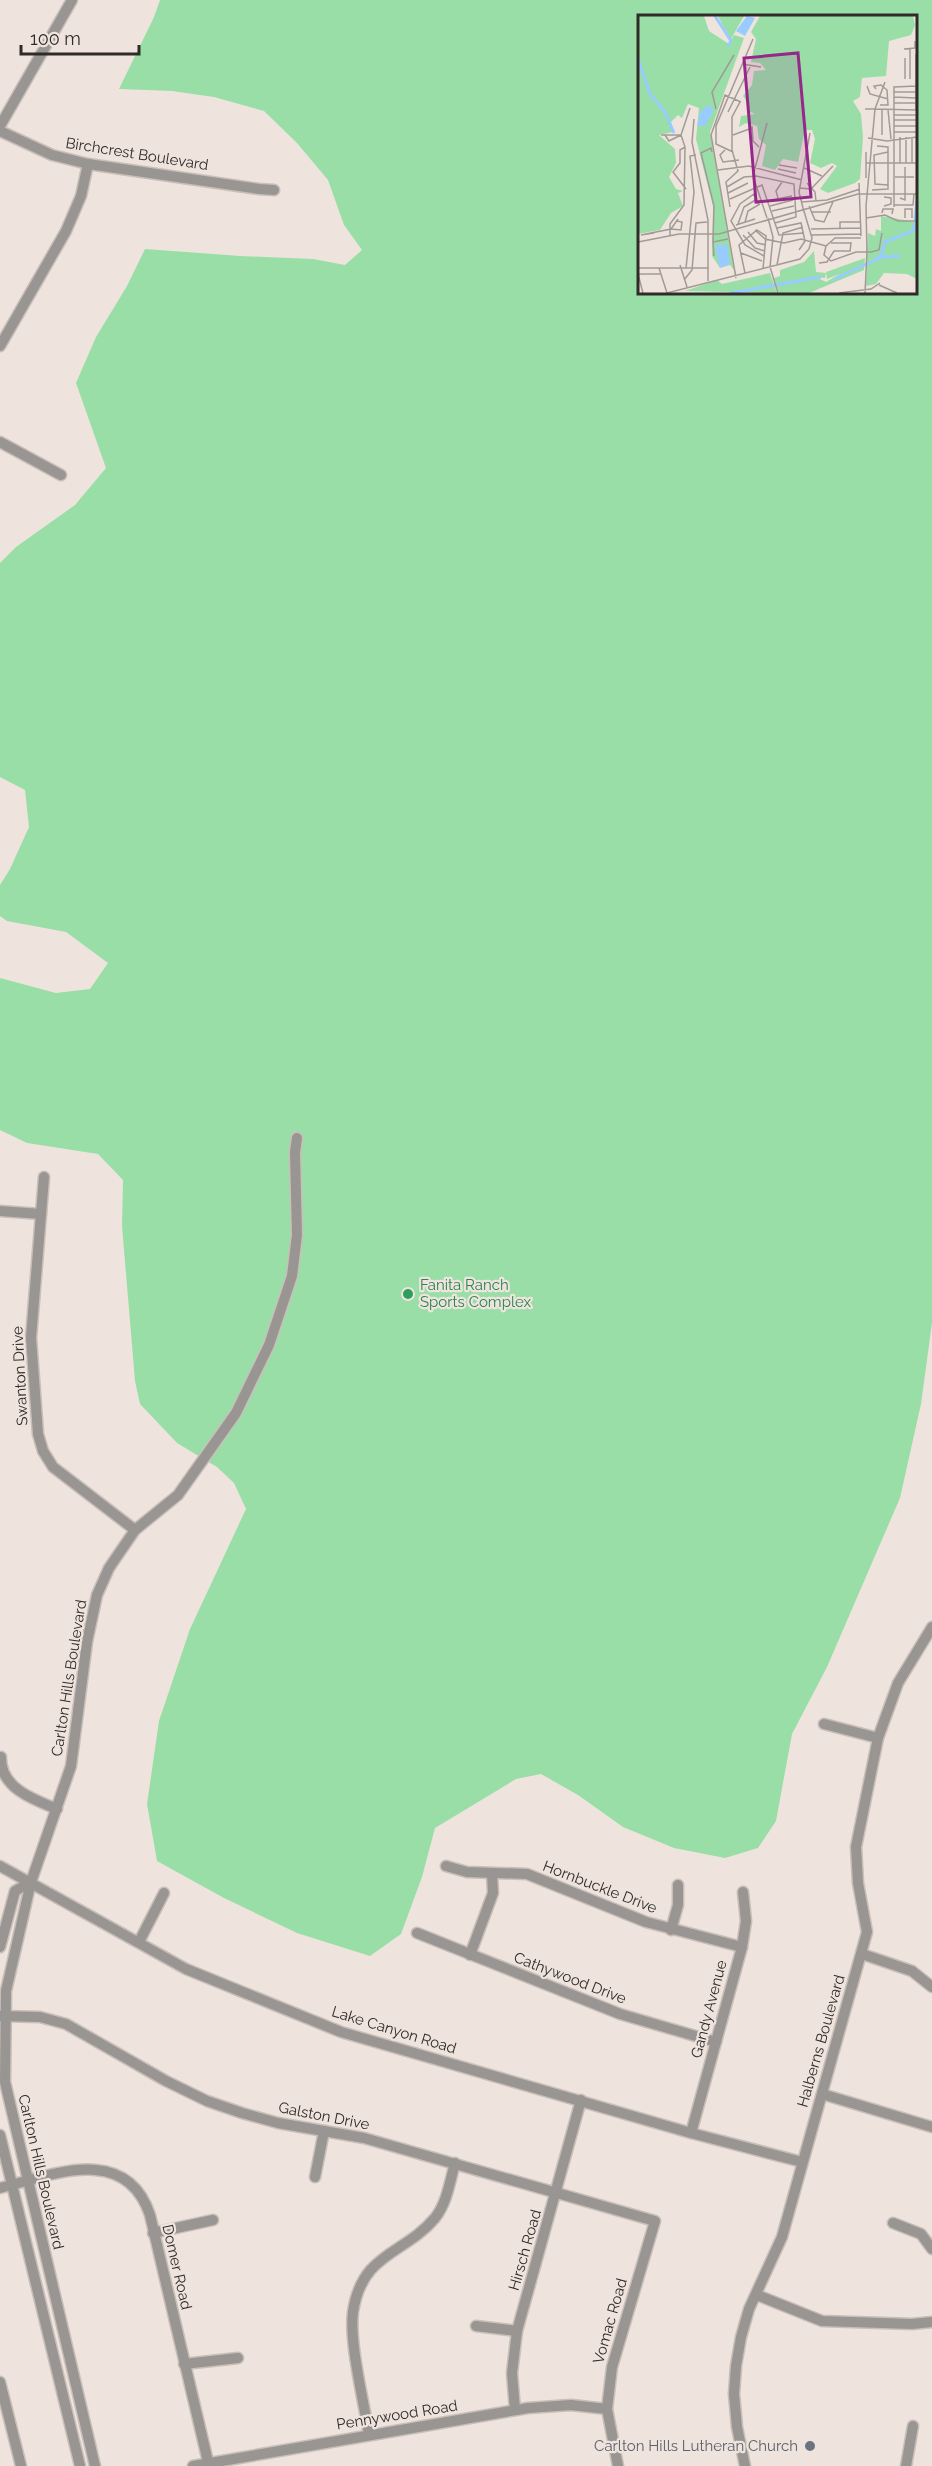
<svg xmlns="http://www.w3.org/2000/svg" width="932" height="2466" font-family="Raleway,sans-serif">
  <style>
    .green { fill: #99dea7; fill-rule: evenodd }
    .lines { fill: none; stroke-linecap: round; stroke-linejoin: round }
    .minor-casing { stroke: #c9bfb9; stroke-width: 13 }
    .minor { stroke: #999592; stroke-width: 10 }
    .leisure-dot { fill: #2e9e5b; stroke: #efe4dd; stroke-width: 2 }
    .worship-dot { fill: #6b7280; stroke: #efe4dd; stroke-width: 2 }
    .labels { text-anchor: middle; stroke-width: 4.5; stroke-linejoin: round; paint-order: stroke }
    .street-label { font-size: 15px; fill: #2f2b29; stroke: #efe4dd }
    .leisure-label { font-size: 15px; fill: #27864d; stroke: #efe4dd; text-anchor: start }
    .worship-label { font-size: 15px; fill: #5b616d; stroke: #efe4dd; text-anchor: end }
    .inset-river { fill: none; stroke: #98cbff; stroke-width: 3 }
    .inset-road { fill: none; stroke: #a29a95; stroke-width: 1.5 }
    .view { fill: #962889; fill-opacity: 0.15; stroke: #962889; stroke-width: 3 }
    .inset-edge { fill: none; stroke: #2f2b29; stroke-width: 3 }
  </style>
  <rect width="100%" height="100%" fill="#efe4dd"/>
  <path class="green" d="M160,0H932V1323L921,1404L900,1498L827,1667L792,1734L776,1821L758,1848L725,1858L674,1848L623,1827L578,1795L541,1774L516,1779L435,1828L422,1877L401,1934L370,1956L297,1933L224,1898L157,1861L147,1804L159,1721L190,1629L246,1509L234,1483L217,1467L177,1443L140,1404L135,1381L122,1226L123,1180L98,1154L27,1143L0,1130V978L56,993L90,989L108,963L66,932L7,921L0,916V885L10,869L29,827L25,790L0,777V563L16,547L75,505L106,468L76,383L96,337L127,286L145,249L240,256L313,259L345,265L362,250L344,225L328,180L297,143L264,111L214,97L172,91L119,89L154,17ZM640,16H916V292H640Z"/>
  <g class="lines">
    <g class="minor-casing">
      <g id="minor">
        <path d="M0,126L72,0"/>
        <path d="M0,131L52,155L88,164L259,189L274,190"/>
        <path d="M0,346L66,231L81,196L88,164"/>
        <path d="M0,442L61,475"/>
        <path d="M44,1177L31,1338L38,1434L43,1451L53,1467L135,1530"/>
        <path d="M0,1211L41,1214"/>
        <path d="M824,1724L878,1738"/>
        <path d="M1,1757C0,1788 34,1800 57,1809"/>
        <path d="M0,1866L186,1969L341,2032L691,2133L802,2162"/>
        <path d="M446,1866L467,1872L527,1874L646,1922L742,1947"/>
        <path d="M671,1930L678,1905V1885"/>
        <path d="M417,1933L620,2014L716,2042"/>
        <path d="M139,1942L164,1893"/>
        <path d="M0,1947L15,1891L31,1882"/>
        <path d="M862,1954L912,1971L932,1987"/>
        <path d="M470,1955L493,1893L492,1874"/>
        <path d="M0,2016L40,2017L66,2024L166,2081L207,2101L242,2113L278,2123L364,2138L655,2221L612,2367L607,2409L618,2466"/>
        <path d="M822,2094L932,2127"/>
        <path d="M691,2133L742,1947L746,1921L743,1892"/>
        <path d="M0,2135L80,2466"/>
        <path d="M315,2177L324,2131"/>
        <path d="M0,2188C52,2175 126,2143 150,2215L209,2466"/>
        <path d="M893,2223L921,2234L932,2249"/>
        <path d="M153,2233L213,2220"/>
        <path d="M757,2295L822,2321L912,2324L932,2322"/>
        <path d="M476,2326L517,2331"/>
        <path d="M184,2364L238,2358"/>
        <path d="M0,2382L21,2466"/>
        <path d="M515,2410L512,2373L517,2331L581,2100"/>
        <path d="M369,2435C364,2402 349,2343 353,2312C362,2252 404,2255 435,2218C447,2203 450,2181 455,2163"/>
        <path d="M95,2466L5,2082L6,1991L31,1882L71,1766L87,1642L97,1595L109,1568L135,1530L178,1495L236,1413L269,1345L292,1276L297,1235L295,1152L297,1138"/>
        <path d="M193,2466L528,2408L571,2405L607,2409"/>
        <path d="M745,2466L737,2427L734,2394L736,2366L741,2337L749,2309L782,2237L867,1932L858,1883L856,1847L878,1738L898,1683L932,1627"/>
        <path d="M906,2466L913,2426"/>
      </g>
    </g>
    <use href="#minor" class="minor"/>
  </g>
  <circle class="leisure-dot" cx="408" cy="1294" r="6"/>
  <circle class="worship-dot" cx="810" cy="2446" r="6"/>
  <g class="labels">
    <g class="street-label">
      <text transform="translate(137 154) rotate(9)" y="5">Birchcrest Boulevard</text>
      <text transform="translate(20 1376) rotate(-93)" y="5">Swanton Drive</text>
      <text transform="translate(69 1678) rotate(-81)" y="5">Carlton Hills Boulevard</text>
      <text transform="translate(600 1887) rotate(21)" y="5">Hornbuckle Drive</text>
      <text transform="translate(570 1978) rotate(21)" y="5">Cathywood Drive</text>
      <text transform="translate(709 2009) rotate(-75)" y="5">Gandy Avenue</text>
      <text transform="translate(394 2030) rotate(17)" y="5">Lake Canyon Road</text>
      <text transform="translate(821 2041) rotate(-74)" y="5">Halberns Boulevard</text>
      <text transform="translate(324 2116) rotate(11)" y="5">Galston Drive</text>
      <text transform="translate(41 2172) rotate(77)" y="5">Carlton Hills Boulevard</text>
      <text transform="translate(525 2250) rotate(-74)" y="5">Hirsch Road</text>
      <text transform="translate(177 2267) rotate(77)" y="5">Domer Road</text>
      <text transform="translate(610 2321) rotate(-74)" y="5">Vomac Road</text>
      <text transform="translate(397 2415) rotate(-9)" y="5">Pennywood Road</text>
    </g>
    <g class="leisure-label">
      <text x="420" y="1290">Fanita Ranch<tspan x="420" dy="17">Sports Complex</tspan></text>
    </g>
    <g class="worship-label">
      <text x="798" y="2451">Carlton Hills Lutheran Church</text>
    </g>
  </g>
  <g transform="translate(638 15)">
    <rect width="279" height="279" fill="#efe4dd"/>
    <path d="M0,1H66L71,16L91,29L96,20L106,23L72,117L96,255L92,250L82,253L74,241L75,191L58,124L61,93L50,89L44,103L40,100L33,107L35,117L21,120L37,134L38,148L31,162L38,174L45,176L40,178L45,191L33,198L22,215L0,219ZM80,1H106L93,24L84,9ZM122,1H275L277,10L273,20L251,26L248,61L224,63L222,82L215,86L223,99L225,122L222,164L217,168L190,178L182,174L199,151L194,148L183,153L172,148L177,124L174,115H167L160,147L145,144L137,155L124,151L128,130L121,124L119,111L108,108L101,112L103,101L117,99L110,96L111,89L105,81L114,70L116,56L128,55L122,48L113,47L118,24L113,17ZM243,201L278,207L279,264L269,259L246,258L238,269L228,271L230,218L237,221L238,214L243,216ZM176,236L178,257L188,258L187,263L178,262L188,267L202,259L189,264L188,257L227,243L226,255L171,278H141L136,263L142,261V255L166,247ZM132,258L139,278L47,276L79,265L84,269Z" fill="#99dea7"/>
    <path d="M109,1L117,3L107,21L98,16ZM69,90L76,95L67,111H59L62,98ZM89,229L92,249L82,253L77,231Z" fill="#98cbff"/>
    <path class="inset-river" d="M77,1L93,26L90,31M0,44L12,79L27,97L36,118M277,205L279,186M237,245L243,240L247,227L275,216L277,208M196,264L244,242L262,241M92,278L183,262"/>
    <path class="inset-road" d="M272,33V64M266,34L277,33V26M278,39V95M267,43V64M104,49L123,52M229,71L232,79L250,84M238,74L236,71L243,70L249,75L250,90H242M256,77H278M256,82L278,83M256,88H278M78,94L74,77L96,40M227,94H237L247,67M250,95L253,124M90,97L112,52M256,100H279M56,104L54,127L70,205V266M256,105H279M114,111L115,126L121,132M256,111H279M256,117H279M23,120H43M27,120L31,126L43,120M95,120L114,113M244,120V95M274,122V148M230,123L249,126L279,122M47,132L42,135V148L35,157L48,174M87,135L82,140L85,147L101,145M74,137L73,133L63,138L76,191L75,227M95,137L78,129V111L115,24M228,137V163M228,148H279M262,148V122M268,148V122M141,150L159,153M166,153L184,161M140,154L158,158M80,155L111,151L164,165M257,162H276M169,168L177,177L178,186M221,168L223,221M250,170L237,169L236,140L250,137M89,172L106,162L118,161L156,169L158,202L137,208M162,173L173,174L195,151M234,175L250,174V132L239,131M90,178L110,168M246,182L253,183V189L246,191M140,183L138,176L144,167M262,183L267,185V152M92,184L124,170L141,220L166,218M129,186L154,181M163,187L189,185L222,174M120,189L116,179L102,189L93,206L107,230L126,241M256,190H275L276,179M132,191L155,185M171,191L177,205L186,207L195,187M92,192L88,167L100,156L94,135V102L102,87M256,192V72L278,71M165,193L161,177L172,118M134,196L156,191M174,197H193M244,198L245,194H255L254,199M129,203L115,161L129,108M130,203L135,222L132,252L140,278M228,203L247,200L260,206H279M267,203V194H274V203M107,207L110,196L122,189M100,209L106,192L119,184M98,210L117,204M139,213L163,208L167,226L161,235M202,213V207H223M33,214L43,215L44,207L39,206M173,214L223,213M117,215L127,224L146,228L163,224L188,231M110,217L119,228L128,230M16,218L3,220L33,214L40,204M105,220L117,233L127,236M173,220L223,219M32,221V209L46,190L47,132L43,120L52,93M0,227L41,219H81L220,179H279M188,231L186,240L193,246L218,237H235M188,231L197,223H223M229,237L228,191L237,94L279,95M233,237L241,235L244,218M103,238L124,246M76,241L75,227L90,224M181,248L189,247L196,236H212L213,228H193M42,250L49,272M139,250L145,218L165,212M0,253H70M21,253L29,278M48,253L56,177L52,141L58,140M107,258L101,230L119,215L128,221L125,254M0,259H22M0,259L5,278M98,263L73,120L87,80L103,87M46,265L54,255L58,208L69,207M241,270L259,278M29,278L162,244L171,234L174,223L165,193M201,278L233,274L242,268M227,278L229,236"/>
    <path class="view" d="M160,38L173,182L118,187L106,43Z"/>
    <rect width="279" height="279" class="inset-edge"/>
  </g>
  <path d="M21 45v9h118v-9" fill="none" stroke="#2f2b29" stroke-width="3"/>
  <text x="30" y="45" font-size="18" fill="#2f2b29" stroke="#efe4dd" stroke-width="4.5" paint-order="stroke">100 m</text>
</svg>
